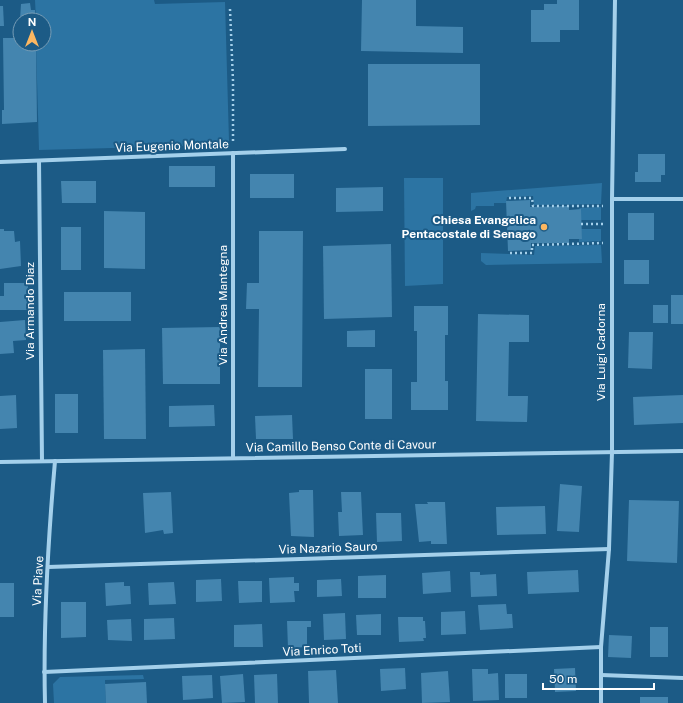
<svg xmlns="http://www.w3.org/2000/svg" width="683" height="703" font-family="'Public Sans',sans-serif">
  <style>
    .green { fill: #2c74a3 }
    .building { fill: #4485af }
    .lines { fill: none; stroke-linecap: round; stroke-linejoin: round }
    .path { stroke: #a4d0eb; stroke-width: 2.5; stroke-dasharray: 2 3; stroke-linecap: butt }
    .street { stroke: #a4d0eb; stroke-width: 4 }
    .poi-dot { fill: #fcb761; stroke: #1c5b86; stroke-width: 1.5 }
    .labels { text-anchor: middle; stroke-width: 4; stroke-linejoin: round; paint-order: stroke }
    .street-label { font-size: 12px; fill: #fff; stroke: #1c5b86 }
    .poi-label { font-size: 12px; font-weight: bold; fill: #fff; stroke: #1c5b86; text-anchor: end }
  </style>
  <rect width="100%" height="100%" fill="#1c5b86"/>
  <g class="green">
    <path d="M35,0H154L155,4L225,2L229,141L207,142L185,146L39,150L36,44H44V20H36Z"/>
    <path d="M404,178H443V284L405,286Z"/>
    <path d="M602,183L601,204L534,205L533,196L507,197L506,203H494V206H476L475,209L471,211V193Z"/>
    <path d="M601,207V220H581V210L579,208Z"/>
    <path d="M581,229H601V241L579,242V239H582Z"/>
    <path d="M601,245L602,263L486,265L481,261V253L534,255L535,246Z"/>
    <path d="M143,675L144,679L105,680L106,703H54L53,684L60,677Z"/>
  </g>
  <g class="building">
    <path d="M362,0H416V26L463,27V53L361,51Z"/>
    <path d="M557,0H579V30H560V42H531V10H544V4H557Z"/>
    <path d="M30,3L31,10H35V20H20L21,4Z"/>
    <path d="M0,6H3L4,26H0Z"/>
    <path d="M17,31H20V44H36L37,122L2,124V110H4L3,38H17Z"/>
    <path d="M368,64H480V125L368,126Z"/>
    <path d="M638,154H665V175H661V182H635V172H638Z"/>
    <rect x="169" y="166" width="46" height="21"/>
    <rect x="250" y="174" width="44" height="24"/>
    <path d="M61,181H96V203H62Z"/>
    <path d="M383,187V211L336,212V188Z"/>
    <path d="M530,200V207L569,206V210L581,209L582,239H569V243H531V250L508,251L506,201Z"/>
    <path d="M104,211L145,212V269L104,268Z"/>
    <rect x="628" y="213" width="26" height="27"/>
    <rect x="61" y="227" width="20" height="43"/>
    <path d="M0,229H4V231H14L15,242L20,241L21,266L0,269Z"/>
    <path d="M259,231H303L302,387H258L259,309H246L247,283H259Z"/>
    <path d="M391,244L392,317L324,319L323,246Z"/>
    <rect x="624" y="260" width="25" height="24"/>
    <path d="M4,283H28V310H0V296H4Z"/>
    <rect x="64" y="292" width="67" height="29"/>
    <rect x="671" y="295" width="12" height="29"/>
    <rect x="653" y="305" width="15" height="18"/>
    <path d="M414,306H448V335H445V381H448V410H411V382H417V331H414Z"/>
    <path d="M478,314L529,315V342H509L508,396H528L527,422L476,421Z"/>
    <path d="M25,320L26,340L13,341L14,353L0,354V322Z"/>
    <path d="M220,327V384H163L162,328Z"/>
    <path d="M375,330V347H347V331Z"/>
    <path d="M629,332H653L652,369L628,368Z"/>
    <path d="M145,349L146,439H104L103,350Z"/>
    <rect x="365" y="369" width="27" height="50"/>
    <rect x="55" y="394" width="23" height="39"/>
    <path d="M16,395L17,428L0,429V396Z"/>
    <path d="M683,395V423L634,425L633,397Z"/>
    <path d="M214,405L215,426L169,427V406Z"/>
    <path d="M292,415L293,439H256L255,416Z"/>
    <path d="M560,484L582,486L579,532L557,531Z"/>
    <path d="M299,490H313L314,537L291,536L289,493L299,492Z"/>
    <path d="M171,492L173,533L164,534L163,530L145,533L143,493Z"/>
    <path d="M341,492H361L363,535L339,536L338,512H342Z"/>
    <path d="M629,500L679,501L677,563L627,561Z"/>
    <path d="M427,502H445L447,544H431V541L419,542L415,504H428Z"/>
    <path d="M545,506L546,534L497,535L496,507Z"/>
    <path d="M376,513H401L402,541L377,542Z"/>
    <path d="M578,570L579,592L528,594L527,572Z"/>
    <path d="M450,571L451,592L423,594L422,573Z"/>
    <path d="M470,572H480V575L496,574L497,596L471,597Z"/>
    <path d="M386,575V598H358V576Z"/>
    <path d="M294,577V583H299V591H294L295,602L270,603L269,578Z"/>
    <path d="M221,579L222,601L196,602V580Z"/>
    <path d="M341,579L342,596L317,597V580Z"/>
    <path d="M238,581H262V602L239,603Z"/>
    <path d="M124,582V586H130L131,604L106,606L105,583Z"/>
    <path d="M174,582L176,604L149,605L148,583Z"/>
    <rect x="0" y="583" width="14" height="34"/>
    <path d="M61,602H86V637L61,638Z"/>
    <path d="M506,604L507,614H512L513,628L480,630L478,605Z"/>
    <path d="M465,611L466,634L441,635V612Z"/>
    <path d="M345,613L346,639L324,640L323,614Z"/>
    <path d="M381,614V635H357L356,615Z"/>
    <path d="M398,617H423V621H425L426,638H423L424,641L399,642Z"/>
    <path d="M174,618L175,639L144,640V619Z"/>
    <path d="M131,619L132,641L108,640L107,620Z"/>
    <path d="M287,621H311V627H307V647L288,648Z"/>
    <path d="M262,624L263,647H234V625Z"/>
    <rect x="650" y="627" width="18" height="30"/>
    <path d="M609,635L632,636L631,658L608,657Z"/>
    <path d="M405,668L406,689L381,691L380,669Z"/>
    <path d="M575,668L576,691L555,692L554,669Z"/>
    <path d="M472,669H488V674L498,673L499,700L473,701Z"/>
    <path d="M336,670L338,703H309L308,671Z"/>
    <path d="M448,671L450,702L422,703L421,673Z"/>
    <path d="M243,674L245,702L222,703L220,676Z"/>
    <path d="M277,674L278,703H255L254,675Z"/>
    <rect x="505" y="674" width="22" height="24"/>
    <path d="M212,675L213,698L183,700L182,676Z"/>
    <path d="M146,682L147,703H106L105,684Z"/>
    <rect x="640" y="697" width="28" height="6"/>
  </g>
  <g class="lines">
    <g class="path">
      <path d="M230,9L233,81V144"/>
      <path d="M509,198H532L533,206H603"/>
      <path d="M581,224H603"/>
      <path d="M510,253H532V245L603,243"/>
    </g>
    <g class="street">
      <path d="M233,153V458"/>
      <path d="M39,161L42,461"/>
      <path d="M0,162L345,149"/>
      <path d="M612,199H683"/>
      <path d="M0,462L683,451"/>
      <path d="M48,567L609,549"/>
      <path d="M44,672L601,647"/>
      <path d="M601,675L683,678"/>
      <path d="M45,703C43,623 48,541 55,461"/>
      <path d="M601,703V647L609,549L612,452V199L615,0"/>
    </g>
  </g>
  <circle class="poi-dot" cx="544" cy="227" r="4"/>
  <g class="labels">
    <g class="street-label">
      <text transform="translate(172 146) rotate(-2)" y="4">Via Eugenio Montale</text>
      <text transform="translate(223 305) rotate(-90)" y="4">Via Andrea Mantegna</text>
      <text transform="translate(30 311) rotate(-90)" y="4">Via Armando Diaz</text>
      <text transform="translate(601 352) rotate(-90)" y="4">Via Luigi Cadorna</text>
      <text transform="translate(341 446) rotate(-1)" y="4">Via Camillo Benso Conte di Cavour</text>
      <text transform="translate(328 548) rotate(-2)" y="4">Via Nazario Sauro</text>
      <text transform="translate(38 581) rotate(-87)" y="4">Via Piave</text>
      <text transform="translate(322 650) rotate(-3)" y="4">Via Enrico Toti</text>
    </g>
    <g class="poi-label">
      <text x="536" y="224">Chiesa Evangelica<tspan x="536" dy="14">Pentacostale di Senago</tspan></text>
    </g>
  </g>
  <g transform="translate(32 32)"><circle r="19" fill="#1c5b86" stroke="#779db6"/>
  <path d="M0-3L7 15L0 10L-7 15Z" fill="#fcb761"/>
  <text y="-6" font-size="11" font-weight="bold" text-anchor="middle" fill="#ffffff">N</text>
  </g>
  <path d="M543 683v6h111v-6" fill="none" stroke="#ffffff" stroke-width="2"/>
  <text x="549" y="683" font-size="12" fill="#ffffff" stroke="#1c5b86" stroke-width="3" paint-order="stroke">50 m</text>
</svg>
